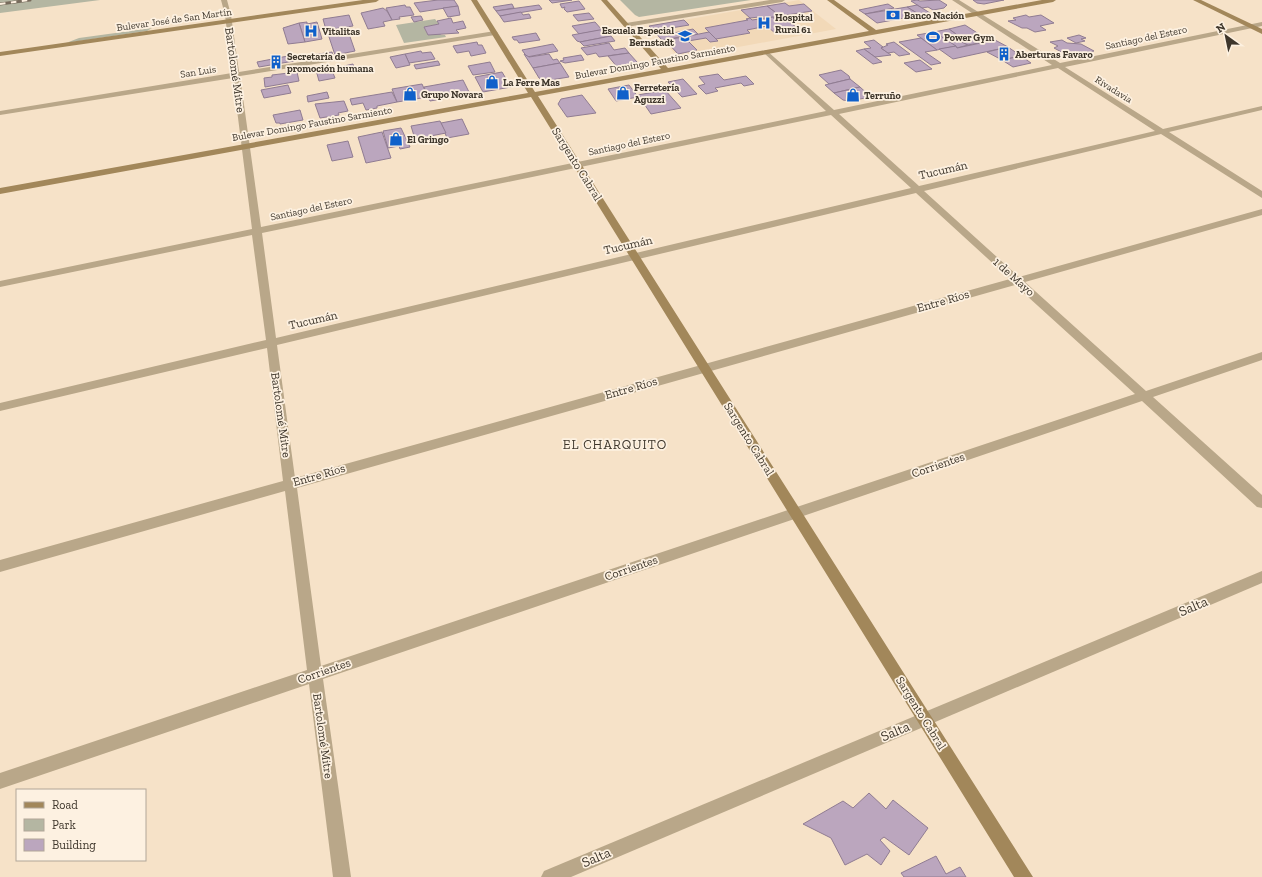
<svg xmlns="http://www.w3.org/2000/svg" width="1262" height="877" font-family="'Zilla Slab',serif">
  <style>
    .built { fill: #f2d9b8 }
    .green { fill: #b4b6a2 }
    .building { fill: #bba6be; stroke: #907c92 }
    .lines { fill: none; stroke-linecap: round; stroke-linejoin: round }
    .street { fill: #b9a789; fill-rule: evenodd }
    .secondary { fill: #a2875a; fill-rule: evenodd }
    .rail-casing { stroke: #776b5c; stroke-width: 3 }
    .rail { stroke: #fdf1e1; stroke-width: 2; stroke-dasharray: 5.5; stroke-linecap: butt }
    .labels { text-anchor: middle; stroke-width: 3.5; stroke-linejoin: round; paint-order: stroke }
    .far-poi-label { font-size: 10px; font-weight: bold; fill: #3e362b; stroke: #fdf1e1; text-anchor: start }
    .far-street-label { font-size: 10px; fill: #3e362b; stroke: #fdf1e1 }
    .street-label { font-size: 12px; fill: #3e362b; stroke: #fdf1e1 }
    .neighbourhood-label { font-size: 13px; letter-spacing: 1px; fill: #3e362b; stroke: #fdf1e1 }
    .near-street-label { font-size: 14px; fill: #3e362b; stroke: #fdf1e1 }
  </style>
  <rect width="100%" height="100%" fill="#f6e2c8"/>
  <path class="built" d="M799,0L836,29L679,58L649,26Z"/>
  <g class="green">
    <path d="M0,0H100L0,13Z"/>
    <path d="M620,0H751L639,17L635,15Z"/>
    <path d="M435,19L439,24L424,27L428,35L440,33L441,35H445L446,37L404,43L396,25Z"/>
    <path d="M152,28L147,31L66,43L79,38Z"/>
  </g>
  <g class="building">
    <path d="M438,0H454L458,6L420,12L414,3Z"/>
    <path d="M549,0H572L552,3Z"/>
    <path d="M917,0L920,1L939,0L947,5L944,8L933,10L928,7L922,8L911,1Z"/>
    <path d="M973,0H1004L984,4L977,3Z"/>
    <path d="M579,1L585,9L567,12L564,9L565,7L562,8L560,4Z"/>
    <path d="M785,3L789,6L804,4L812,11L780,16L767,6Z"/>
    <path d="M512,4L514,8L496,11L493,7Z"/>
    <path d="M888,4L894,8L865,14L859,10Z"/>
    <path d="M405,5L406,7H410L414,15L399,17L400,19L392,20L386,8Z"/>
    <path d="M539,5L542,9L500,16L496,11Z"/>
    <path d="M917,5L922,8L930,13L920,15L907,7Z"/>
    <path d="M458,6L460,15L448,17L443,8Z"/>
    <path d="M767,6L780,16L762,19L759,17L750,18L741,10Z"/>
    <path d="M907,7L920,15L877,23L865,14Z"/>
    <path d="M383,8L387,11L392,20L383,22L385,26L368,29L361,13Z"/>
    <path d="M521,12L523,15L529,14L531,18L504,22L500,16Z"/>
    <path d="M589,13L594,19L578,21L573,15Z"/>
    <path d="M349,15L353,26L326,30L323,19Z"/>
    <path d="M1026,15L1029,17L1041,15L1054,23L1040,26L1046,30L1035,32L1027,28H1022L1008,21L1016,20L1013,18Z"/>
    <path d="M421,16L423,20L414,22L411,17Z"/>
    <path d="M773,17L775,20L784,18L796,27L785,29L789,32L776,34L767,26L747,30L750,33L716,39L705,28L748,20L746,19L750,18L752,20Z"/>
    <path d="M451,18L453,23L463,21L466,28L456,30L459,33L428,35L424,27L439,24L437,21Z"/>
    <path d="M684,20L689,25L665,29L669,34L693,29L698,34L662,40L649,26Z"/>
    <path d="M307,22V24L317,22L322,39L305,42L299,23Z"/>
    <path d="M595,22L602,30L579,34L572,26Z"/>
    <path d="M299,23L305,42L288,44L283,28Z"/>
    <path d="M965,25L982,36L964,40L949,29Z"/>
    <path d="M605,29L611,36L580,42L577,41L572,35Z"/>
    <path d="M949,29L964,40L960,41L968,45L957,48L934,32Z"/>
    <path d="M348,31L355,51L335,55L328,34Z"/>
    <path d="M709,32L718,41L710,42L706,38L688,41L684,37Z"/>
    <path d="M934,32L956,46L937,50L917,35Z"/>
    <path d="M536,33L540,40L519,43L517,40H514L512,37Z"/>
    <path d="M988,35L995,40L968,45L960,41Z"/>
    <path d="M1079,35L1086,38L1081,39L1085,41L1076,43L1067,38Z"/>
    <path d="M611,36L615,41L584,46L580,42Z"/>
    <path d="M684,37L697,50L678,54L665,40Z"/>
    <path d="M921,38L937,50L925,52L941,63L931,65L899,42Z"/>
    <path d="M874,40L883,47L881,48L891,55L875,57L864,49L871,48L864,42Z"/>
    <path d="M995,40L1008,47L953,59L939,49L956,46L957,48Z"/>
    <path d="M1062,40L1067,43L1081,44L1094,51L1069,56L1054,48L1058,46L1050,42Z"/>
    <path d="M477,42L478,45H482L486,53L471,56L469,51L457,53L453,46Z"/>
    <path d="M894,42L910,54L899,56L894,52L888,53L881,48L888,45L886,44Z"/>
    <path d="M609,43L614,50L625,48L629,53L599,57L596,53L587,55L581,48Z"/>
    <path d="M553,44L558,51L527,57L522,50Z"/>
    <path d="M1008,47L1021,56L1002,60L987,52Z"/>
    <path d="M864,49L875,57L882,62L873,64L856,51Z"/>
    <path d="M421,51L422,53L431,52L435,59L409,63L405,54Z"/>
    <path d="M332,52L333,55L313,59L312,55Z"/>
    <path d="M629,53L637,62L634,65L618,68L608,56Z"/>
    <path d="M405,54L410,65L396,68L390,57Z"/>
    <path d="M524,54L529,57L549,54L553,60L557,59L560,63L533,68Z"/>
    <path d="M293,55L294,61L259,67L257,62Z"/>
    <path d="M581,55L584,60L565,63L560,61L564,60L563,58Z"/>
    <path d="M1021,56L1031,63L1013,67L1002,60Z"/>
    <path d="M920,60L932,69L916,72L904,63Z"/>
    <path d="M438,61L440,65L416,69L414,65Z"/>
    <path d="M490,62L495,72L473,75L468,66Z"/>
    <path d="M560,63L569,77L544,81L539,78L533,68Z"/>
    <path d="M353,64L355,70L346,72L344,66Z"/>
    <path d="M331,68L335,78L319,81L316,70Z"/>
    <path d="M841,70L849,76L850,79L829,84L819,75Z"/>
    <path d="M297,72L299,81L265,87L264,78L272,77V75Z"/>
    <path d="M502,72L511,87L483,92L475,77Z"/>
    <path d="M718,74L724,80L746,76L754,84L744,86L741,83L715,88L718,91L706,94L698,86L705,84L699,77Z"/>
    <path d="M683,79L697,94L682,97L668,82Z"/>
    <path d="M850,79L860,87L834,93L825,85Z"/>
    <path d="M463,80L470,94L430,101L424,87Z"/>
    <path d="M422,84L428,97L397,102L392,89Z"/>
    <path d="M288,85L291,93L264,98L261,90Z"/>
    <path d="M629,85L638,97L616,101L608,89Z"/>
    <path d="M860,87L871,97L849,101L843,100L834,93Z"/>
    <path d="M665,90L681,108L651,114L638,95Z"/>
    <path d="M327,92L329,98L308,102L307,96Z"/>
    <path d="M392,92L397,102L377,106V108L366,110L363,103L352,105L350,99Z"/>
    <path d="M582,95L596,113L567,117L558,104L561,99Z"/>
    <path d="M344,101L348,111L338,113L339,115L320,118L315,104Z"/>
    <path d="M300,110L303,120L280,124V123H276L273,115Z"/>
    <path d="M462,119L469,134L447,138L441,123Z"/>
    <path d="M440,121L446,133L415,139L411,126Z"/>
    <path d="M401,128L410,147L400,149L399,146L388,148L383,131Z"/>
    <path d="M382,132L391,158L366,163L358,137Z"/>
    <path d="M348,141L353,157L332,161L327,145Z"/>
    <path d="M869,793L886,809L893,800L928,828L909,855L884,837L880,840L890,851L881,865L867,854L845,865L831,838L803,824L843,801L853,808Z"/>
    <path d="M936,856L946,874L960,867L966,877H904L901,873Z"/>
  </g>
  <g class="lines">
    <g class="street">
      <path d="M221,0H227L231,15L239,72L495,31L498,33L495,35L240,76L261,227L826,111L764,53V51L766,50L834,110L1052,65L952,0H959L1060,63L1262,22V26L1065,67L1163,129L1262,106V110L1169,132L1262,191V198L1161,134L924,191L1019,277L1262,209V215L1025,282L1146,391L1262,352V360L1153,397L1262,495V508L1257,507L1142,401L323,679L351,877H333L309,684L0,789V773L307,670L285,491L0,572V560L283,481L267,348L0,411V403L266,340L252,235L0,287V281L252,229L233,78L0,115V111L232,73L225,15ZM1058,68L1155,131L919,186L839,114ZM831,115L911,188L276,338L262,233ZM916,193L1010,279L295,478L277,345ZM1015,285L1135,394L321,666L297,488Z"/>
      <path d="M770,0H785L782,2L626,27L623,25L626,23Z"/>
      <path d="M1262,571V583L571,877H541L544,871Z"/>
    </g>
    <g class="secondary">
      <path d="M363,0H379L376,2L0,56V52Z"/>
      <path d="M471,0H477L535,92L661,69L601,0H607L668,68L869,31L827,0H834L876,30L1042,0H1056L1053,2L538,96L1033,877H1014L531,97L0,194V188L528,93Z"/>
      <path d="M1193,0H1201L1262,29V34Z"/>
    </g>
    <g class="rail-casing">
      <path id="rail" d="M0,4L30,0"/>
    </g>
    <use href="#rail" class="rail"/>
  </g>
  <defs>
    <g id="bank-bare" transform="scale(1.08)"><path d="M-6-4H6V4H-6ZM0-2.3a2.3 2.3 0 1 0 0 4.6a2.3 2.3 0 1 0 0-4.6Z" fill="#0f60ca" stroke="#fdf1e1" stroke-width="2.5" paint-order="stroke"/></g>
    <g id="hospital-bare" transform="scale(1.08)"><path d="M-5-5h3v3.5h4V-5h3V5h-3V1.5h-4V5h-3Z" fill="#0f60ca" stroke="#fdf1e1" stroke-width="2.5" paint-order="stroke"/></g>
    <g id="school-bare" transform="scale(1.08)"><path d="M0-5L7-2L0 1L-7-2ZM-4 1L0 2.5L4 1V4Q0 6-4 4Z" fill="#0f60ca" stroke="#fdf1e1" stroke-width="2.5" paint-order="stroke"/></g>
    <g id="stadium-bare" transform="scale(1.08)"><path d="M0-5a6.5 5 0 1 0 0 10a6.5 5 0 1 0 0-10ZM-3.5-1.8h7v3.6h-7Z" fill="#0f60ca" stroke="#fdf1e1" stroke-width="2.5" paint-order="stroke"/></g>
    <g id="building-bare" transform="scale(1.08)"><path d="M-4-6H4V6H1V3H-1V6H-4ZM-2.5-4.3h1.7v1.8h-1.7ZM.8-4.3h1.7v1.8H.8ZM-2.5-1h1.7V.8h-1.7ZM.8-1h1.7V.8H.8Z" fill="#0f60ca" stroke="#fdf1e1" stroke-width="2.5" paint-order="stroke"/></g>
    <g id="shop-bare" transform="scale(1.08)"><path d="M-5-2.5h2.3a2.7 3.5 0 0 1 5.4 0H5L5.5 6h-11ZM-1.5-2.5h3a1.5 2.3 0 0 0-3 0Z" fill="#0f60ca" stroke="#fdf1e1" stroke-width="2.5" paint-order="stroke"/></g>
  </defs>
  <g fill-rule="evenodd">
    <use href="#bank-bare" x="893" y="15"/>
    <use href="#hospital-bare" x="764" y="23"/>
    <use href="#hospital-bare" x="311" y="31"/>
    <use href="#school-bare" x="685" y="36"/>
    <use href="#stadium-bare" x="933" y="37"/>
    <use href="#building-bare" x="1004" y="54"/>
    <use href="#building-bare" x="276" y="62"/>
    <use href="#shop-bare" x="492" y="82"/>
    <use href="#shop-bare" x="623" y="93"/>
    <use href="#shop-bare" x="410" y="94"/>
    <use href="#shop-bare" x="853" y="95"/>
    <use href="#shop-bare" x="396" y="139"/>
  </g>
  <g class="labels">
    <g class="far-poi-label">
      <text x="904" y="19">Banco Nación</text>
      <text x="775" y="21">Hospital<tspan x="775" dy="12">Rural 61</tspan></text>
      <text x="674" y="34" text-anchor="end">Escuela Especial<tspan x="674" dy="12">Bernstadt</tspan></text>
      <text x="322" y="35">Vitalitas</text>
      <text x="944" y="41">Power Gym</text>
      <text x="1015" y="58">Aberturas Favaro</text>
      <text x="287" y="60">Secretaría de<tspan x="287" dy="12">promoción humana</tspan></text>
      <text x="503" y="86">La Ferre Mas</text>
      <text x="634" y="91">Ferretería<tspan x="634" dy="12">Aguzzi</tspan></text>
      <text x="421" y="98">Grupo Novara</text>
      <text x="864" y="99">Terruño</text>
      <text x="407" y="143">El Gringo</text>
    </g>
    <g class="far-street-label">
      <text transform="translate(174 19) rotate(-8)" y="4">Bulevar José de San Martín</text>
      <text transform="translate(1146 37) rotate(-12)" y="4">Santiago del Estero</text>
      <text transform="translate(655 61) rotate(-10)" y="4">Bulevar Domingo Faustino Sarmiento</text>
      <text transform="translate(198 71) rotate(-9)" y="4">San Luis</text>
      <text transform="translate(1114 89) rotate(32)" y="4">Rivadavia</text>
      <text transform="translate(312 123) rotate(-10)" y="4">Bulevar Domingo Faustino Sarmiento</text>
      <text transform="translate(629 143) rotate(-12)" y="4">Santiago del Estero</text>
      <text transform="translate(311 208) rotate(-12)" y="4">Santiago del Estero</text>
    </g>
    <g class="street-label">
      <text transform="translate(235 70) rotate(82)" y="4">Bartolomé Mitre</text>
      <text transform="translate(577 164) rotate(58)" y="4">Sargento Cabral</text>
      <text transform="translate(943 170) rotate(-13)" y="4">Tucumán</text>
      <text transform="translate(628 245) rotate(-13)" y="4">Tucumán</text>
      <text transform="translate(1014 277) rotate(42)" y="4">1 de Mayo</text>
      <text transform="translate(943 301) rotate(-16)" y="4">Entre Ríos</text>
      <text transform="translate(313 320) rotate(-13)" y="4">Tucumán</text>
      <text transform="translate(631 388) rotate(-16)" y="4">Entre Ríos</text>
      <text transform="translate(281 415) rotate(82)" y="4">Bartolomé Mitre</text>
      <text transform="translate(749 439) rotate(58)" y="4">Sargento Cabral</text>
      <text transform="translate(938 465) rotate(-19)" y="4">Corrientes</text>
      <text transform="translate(319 475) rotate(-16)" y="4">Entre Ríos</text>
      <text transform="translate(631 568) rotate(-19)" y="4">Corrientes</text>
      <text transform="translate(324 671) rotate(-19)" y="4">Corrientes</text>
      <text transform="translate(921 713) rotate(58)" y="4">Sargento Cabral</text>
      <text transform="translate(323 736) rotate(82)" y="4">Bartolomé Mitre</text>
    </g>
    <g class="neighbourhood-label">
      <text x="615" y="449">EL CHARQUITO</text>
    </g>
    <g class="near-street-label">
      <text transform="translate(1193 606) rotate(-23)" y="5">Salta</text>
      <text transform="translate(895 731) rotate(-23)" y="5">Salta</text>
      <text transform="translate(596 857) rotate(-23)" y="5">Salta</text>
    </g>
  </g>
  <rect x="16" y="789" width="130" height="72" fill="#fdf1e1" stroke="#b1a698"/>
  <rect x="24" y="802" width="20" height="6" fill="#a2875a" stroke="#b1a698"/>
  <text x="52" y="809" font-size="12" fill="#3e362b">Road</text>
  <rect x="24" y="819" width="20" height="12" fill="#b4b6a2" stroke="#b1a698"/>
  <text x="52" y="829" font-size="12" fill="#3e362b">Park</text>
  <rect x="24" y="839" width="20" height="12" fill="#bba6be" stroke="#b1a698"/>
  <text x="52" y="849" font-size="12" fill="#3e362b">Building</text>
  <g transform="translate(1226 36) rotate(327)" stroke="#fdf1e1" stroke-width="3" paint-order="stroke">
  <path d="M0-3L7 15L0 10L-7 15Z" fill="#3e362b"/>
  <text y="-6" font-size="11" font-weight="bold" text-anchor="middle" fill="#3e362b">N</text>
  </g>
</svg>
